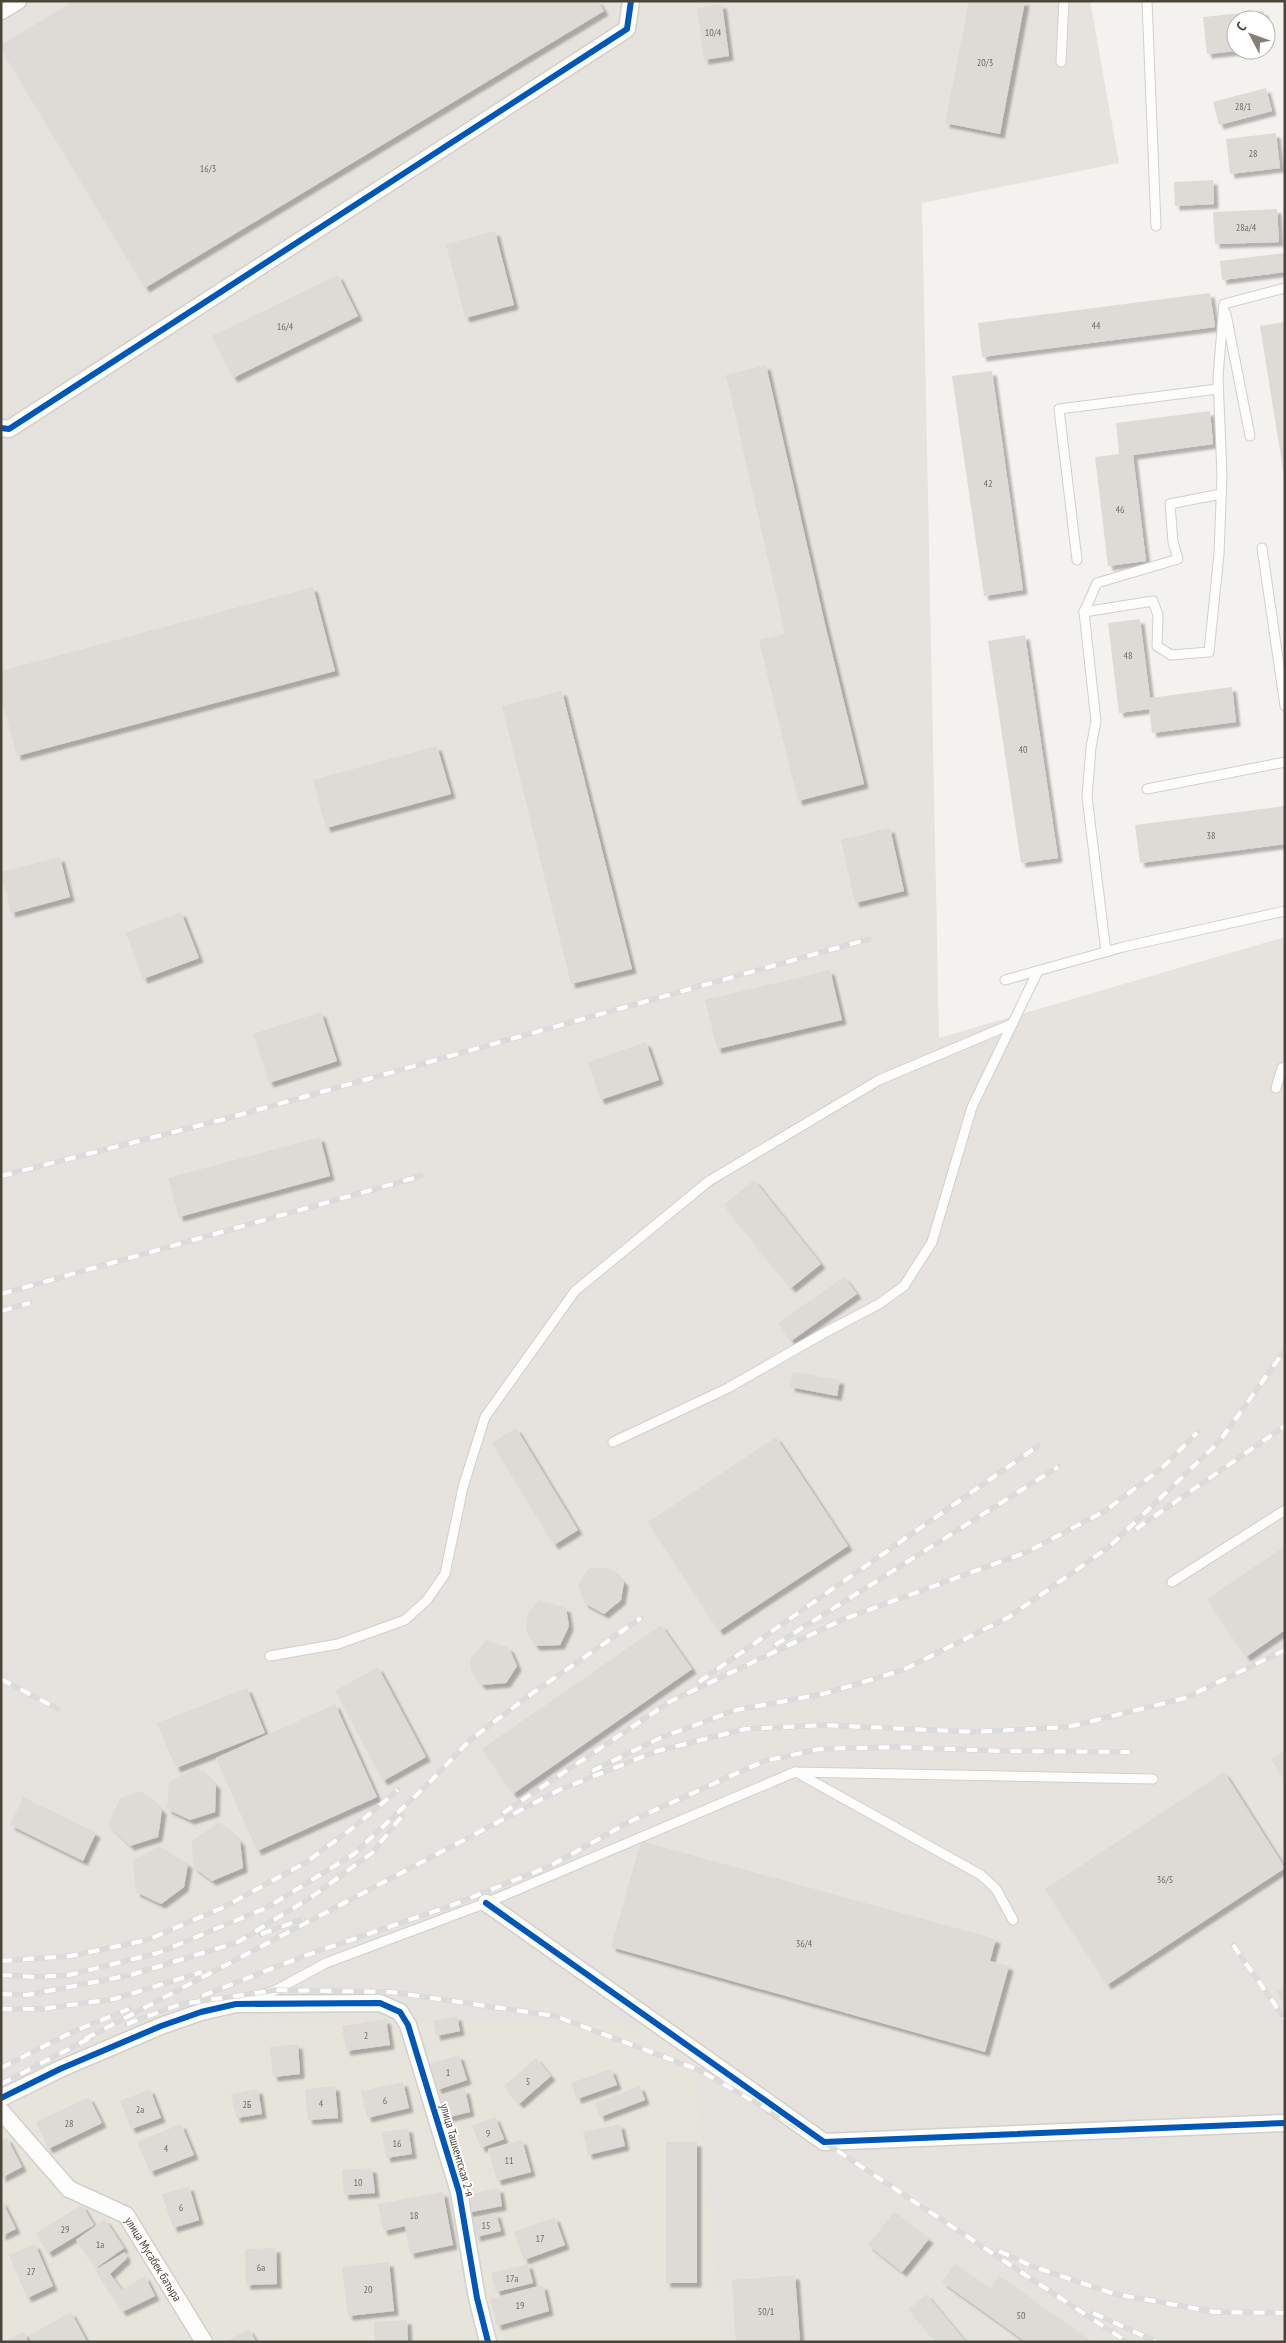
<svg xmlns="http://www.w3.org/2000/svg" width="1286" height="2343" font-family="'PT Sans Narrow',sans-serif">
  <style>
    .residential { fill: #e7e4dc }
    .industrial { fill: #e6e2de }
    .building { fill: #dedbd6; filter: url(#shadow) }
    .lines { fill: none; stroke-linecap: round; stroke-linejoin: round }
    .service-casing { stroke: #d2d0cb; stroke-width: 11 }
    .minor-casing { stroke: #d2d0cb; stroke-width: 19 }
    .service { stroke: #fdfdfc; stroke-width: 9 }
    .minor { stroke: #fdfdfc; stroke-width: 16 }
    .rail-casing { stroke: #dbdbda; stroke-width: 5.5 }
    .rail { stroke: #fff; stroke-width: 4; stroke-dasharray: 11; stroke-linecap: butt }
    .cycleway-casing { stroke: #fff; stroke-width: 9 }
    .cycleway { stroke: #0057b8; stroke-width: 6 }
    .labels { text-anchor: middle; stroke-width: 4; stroke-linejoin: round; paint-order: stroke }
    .number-label { font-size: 10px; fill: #706a61 }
    .street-label { font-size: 12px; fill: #4b4439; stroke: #fff }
  </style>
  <defs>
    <filter id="shadow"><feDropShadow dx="4.5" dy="4.5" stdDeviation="1" flood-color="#0004"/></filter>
  </defs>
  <rect width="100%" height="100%" fill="#f4f2ee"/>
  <path class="residential" d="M542,1900L1224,2342H1V2038Z"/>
  <path class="industrial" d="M1,1H1090L1119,163L922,203L939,1038L1285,937V2342H724L691,2027L203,2016L1,2096Z"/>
  <g class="building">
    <path d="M74,1H598L604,11L145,288L1,49V45Z"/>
    <path d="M969,1H1025L1000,134L945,123Z"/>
    <path d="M722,4L729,56L704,60L697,8Z"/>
    <path d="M1264,11V20H1236V51L1207,54L1203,17Z"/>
    <path d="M1266,88L1272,111L1219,125L1213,102Z"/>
    <path d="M1276,133L1280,168L1230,174L1226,139Z"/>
    <path d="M1213,180L1214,204L1175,206L1174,182Z"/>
    <path d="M1277,209L1279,242L1215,244L1213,212Z"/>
    <path d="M495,231L514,305L465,318L446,244Z"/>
    <path d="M1285,253V272L1222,280L1220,261Z"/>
    <path d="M338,275L358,316L233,378L212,336Z"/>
    <path d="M1210,293L1215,327L982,357L978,323Z"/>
    <path d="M1285,322V476H1284L1260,326Z"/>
    <path d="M766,365L825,624L864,784L798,801L759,640L785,634L726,375Z"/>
    <path d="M992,371L1023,590L984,596L952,376Z"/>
    <path d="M1210,411L1213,444L1133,455L1146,561L1108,566L1095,457L1119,454L1116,423Z"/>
    <path d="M313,587L335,671L17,756L1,698V671Z"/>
    <path d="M1140,619L1150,698L1232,687L1236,722L1152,733L1149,709L1119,713L1108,623Z"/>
    <path d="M1025,635L1058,858L1021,863L988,641Z"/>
    <path d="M562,691L632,969L571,984L502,706Z"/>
    <path d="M437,746L451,794L326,828L313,780Z"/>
    <path d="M1285,806V844L1140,863L1135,825Z"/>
    <path d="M890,828L904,891L855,903L841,840Z"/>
    <path d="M60,857L70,897L11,913L1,872Z"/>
    <path d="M181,912L199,958L143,979L126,933Z"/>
    <path d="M830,970L842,1020L717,1049L705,1000Z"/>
    <path d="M321,1012L337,1061L269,1083L253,1034Z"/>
    <path d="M646,1042L659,1080L600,1100L588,1062Z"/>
    <path d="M320,1137L330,1176L179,1217L168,1178Z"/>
    <path d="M754,1180L821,1264L791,1288L724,1205Z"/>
    <path d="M844,1277L857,1294L791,1341L778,1323Z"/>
    <path d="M793,1372L840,1380L837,1396L790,1387Z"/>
    <path d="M516,1428L578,1530L554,1545L492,1443Z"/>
    <path d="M776,1437L848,1546L719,1631L648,1522Z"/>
    <path d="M1285,1546V1630L1246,1657L1207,1599Z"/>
    <path d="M589,1568H609L624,1582L621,1600L604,1614L584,1603L578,1585Z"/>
    <path d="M539,1600L566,1608L569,1626L560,1645L535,1646L526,1631L528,1614Z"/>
    <path d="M661,1625L692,1669L513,1794L482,1749Z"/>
    <path d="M486,1640L509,1648L517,1666L506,1683L481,1685L472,1672L470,1660Z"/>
    <path d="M378,1667L426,1757L383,1781L335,1691Z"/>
    <path d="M247,1688L265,1733L176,1768L157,1723Z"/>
    <path d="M335,1704L377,1797L257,1851L216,1758Z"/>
    <path d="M1285,1750V1779L1271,1759Z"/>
    <path d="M197,1767L216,1785L215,1812L190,1820L167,1809L169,1782Z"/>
    <path d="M1224,1772L1285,1868L1107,1985L1045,1889Z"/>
    <path d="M141,1791L162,1810L158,1837L130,1846L108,1825L120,1798Z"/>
    <path d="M23,1797L96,1833L83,1861L10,1825Z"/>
    <path d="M219,1822L240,1841L243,1868L212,1881L193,1867L192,1841Z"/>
    <path d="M641,1841L996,1939L990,1961L1009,1966L985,2052L611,1947Z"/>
    <path d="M159,1846L188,1864L184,1887L161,1904L136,1892L133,1860Z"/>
    <path d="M1285,1986V2003L1277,1992Z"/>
    <path d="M457,2016L460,2031L436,2036L433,2021Z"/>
    <path d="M386,2019L390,2045L346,2051L342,2026Z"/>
    <path d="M298,2044L300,2074L273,2077L270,2047Z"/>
    <path d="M459,2055L467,2080L437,2090L429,2064Z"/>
    <path d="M536,2058L551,2076L519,2104L504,2086Z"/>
    <path d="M611,2069L617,2085L577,2099L571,2083Z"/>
    <path d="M403,2082L409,2108L367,2118L361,2091Z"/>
    <path d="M335,2086L338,2118L308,2120L305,2089Z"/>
    <path d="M640,2086L645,2100L600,2117L595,2103Z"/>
    <path d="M150,2089L161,2118L131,2129L120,2101Z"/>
    <path d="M258,2089L262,2114L236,2118L231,2094Z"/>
    <path d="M465,2089L470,2112L445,2118L440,2095Z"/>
    <path d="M89,2097L102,2123L48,2149L36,2122Z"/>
    <path d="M495,2117L504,2139L481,2148L472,2126Z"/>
    <path d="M181,2124L194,2155L150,2172L137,2142Z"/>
    <path d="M620,2124L625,2146L588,2155L583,2132Z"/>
    <path d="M408,2128L412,2154L386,2158L382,2132Z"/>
    <path d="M7,2138L22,2167L1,2178V2141Z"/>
    <path d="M522,2140L531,2172L497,2181L488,2149Z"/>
    <rect x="666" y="2142" width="31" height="141"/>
    <path d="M372,2168L375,2193L344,2195L342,2170Z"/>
    <path d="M189,2186L199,2220L173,2228L162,2194Z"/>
    <path d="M499,2188L502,2206L467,2213L464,2195Z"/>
    <path d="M443,2192L453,2245L410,2254L405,2226L383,2231L378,2204Z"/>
    <path d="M1,2199L16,2229L1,2236Z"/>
    <path d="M82,2205L94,2225L48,2253L36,2233Z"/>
    <path d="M894,2212L929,2239L902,2272L868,2245Z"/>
    <path d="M496,2213L501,2231L476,2237L472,2219Z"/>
    <path d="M555,2217L565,2245L524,2260L514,2232Z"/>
    <path d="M105,2219L124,2248L96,2268L76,2240Z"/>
    <path d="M35,2244L53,2286L27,2298L9,2255Z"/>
    <path d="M276,2248L277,2284L246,2285L245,2249Z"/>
    <path d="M125,2252L126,2259L110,2274L122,2290L145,2276L155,2296L122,2312L95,2270Z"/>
    <path d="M389,2262L394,2311L348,2316L342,2267Z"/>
    <path d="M528,2264L533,2283L496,2292L491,2273Z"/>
    <path d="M955,2264L990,2289L999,2276L1091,2342H1026L942,2282Z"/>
    <path d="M795,2275L800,2342H736L732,2280Z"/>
    <path d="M543,2285L549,2311L497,2326L490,2299Z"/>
    <path d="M926,2294L966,2342H937L909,2309Z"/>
    <path d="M71,2312L87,2342H34L30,2335Z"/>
    <path d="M407,2320L408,2342H375L374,2322Z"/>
    <path d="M249,2329L256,2342H226Z"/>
    <path d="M24,2332L28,2342H3Z"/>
  </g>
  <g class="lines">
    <g class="service-casing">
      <g id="service">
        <path d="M1147,1L1156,226"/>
        <path d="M1061,62L1064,1"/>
        <path d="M1226,314L1250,436"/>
        <path d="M1262,548L1285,706"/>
        <path d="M1077,560L1059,409L1218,389"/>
        <path d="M1084,612L1097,583L1178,559L1173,542L1170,504L1221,494"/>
        <path d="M1147,789L1285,762"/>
        <path d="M1106,952L1087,797L1091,747L1096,721L1084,612L1153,601L1158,615L1157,646L1171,655L1209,652L1219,554L1222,476L1218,377L1224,304L1285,288"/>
        <path d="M1005,980L1123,947L1285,911"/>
        <path d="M1276,1088L1282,1068L1285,1067"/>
        <path d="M613,1442L728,1388L824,1333L879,1304L904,1286L932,1242L972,1107L1038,971"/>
        <path d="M1172,1582L1285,1510"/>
        <path d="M270,1656L338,1644L405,1620L427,1600L445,1574L463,1487L485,1417L575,1291L709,1181L879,1080L1012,1024"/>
        <path d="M796,1772L981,1875L996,1889L1013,1920"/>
        <path d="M250,1999L276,1990L326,1963L486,1903L795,1772L1153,1779"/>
      </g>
    </g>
    <g class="minor-casing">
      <g id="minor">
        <path d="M1,11L18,1"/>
        <path d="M1,428L9,429L627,29L631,1"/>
        <path d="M486,1903L824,2142L1285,2123"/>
        <path d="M1,2098L60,2069L161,2026L201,2012L236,2004L380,2003L400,2012L408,2025L459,2192L477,2298L488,2342"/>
        <path id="s1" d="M1,2111L69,2189L126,2215L204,2342"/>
      </g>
    </g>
    <use href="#service" class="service"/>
    <use href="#minor" class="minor"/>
    <g class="rail-casing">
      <g id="rail">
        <path d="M1,1176L221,1120L869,939"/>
        <path d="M1,1294L421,1176"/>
        <path d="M1,1311L30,1303"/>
        <path d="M1136,1529L1285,1426"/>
        <path d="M775,1645L1058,1467"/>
        <path d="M1,1679L58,1709"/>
        <path d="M699,1682L1038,1446"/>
        <path d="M592,1771L660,1738L736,1710L823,1694L903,1670L1009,1617L1109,1547L1219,1442L1285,1350"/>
        <path d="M503,1813L671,1701L844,1619L1027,1552L1105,1511L1162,1468L1197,1433"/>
        <path d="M261,1934L303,1919"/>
        <path d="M1233,1945L1285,2019"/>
        <path d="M1,1961L70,1956L147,1940L224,1907L305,1863L354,1827L398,1790"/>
        <path d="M1,1975L36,1977L69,1975L158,1953L268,1907L354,1854L427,1785L470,1740L534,1692L641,1618"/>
        <path d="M1,1994L27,1995L131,1975L238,1942L313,1896L372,1853L402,1816"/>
        <path d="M202,1996L304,1956L450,1906L550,1866L633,1820L764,1761L820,1749L895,1747L1001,1751L1130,1752"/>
        <path d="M1,2009H41L114,1999L202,1972"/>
        <path d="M127,2024L181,2004L276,1990L391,1992L555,2016L699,2070L824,2142L1127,2342"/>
        <path d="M85,2039L559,1790L657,1751L745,1729L824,1725L974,1732L1068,1727L1185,1698L1285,1650"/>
        <path d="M1,2068L72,2032L129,2009"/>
        <path d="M1,2084L92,2037"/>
        <path d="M999,2251L1034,2267L1115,2294L1215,2312L1285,2313"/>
        <path d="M1093,2313L1157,2342"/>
      </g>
    </g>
    <use href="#rail" class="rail"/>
    <g class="cycleway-casing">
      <g id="cycleway">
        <path d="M1,428L9,429L627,29L631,1"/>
        <path d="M486,1903L824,2142L1285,2123"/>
        <path d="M1,2098L60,2069L161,2026L201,2012L236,2004L380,2003L400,2012L408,2025L459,2192L477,2298L488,2342"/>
      </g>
    </g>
    <use href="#cycleway" class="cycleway"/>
  </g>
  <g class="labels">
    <g class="number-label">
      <text x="713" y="36">10/4</text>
      <text x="985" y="66">20/3</text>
      <text x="1243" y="110">28/1</text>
      <text x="1253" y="157">28</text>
      <text x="208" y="172">16/3</text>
      <text x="1246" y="231">28а/4</text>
      <text x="1096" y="329">44</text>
      <text x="285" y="330">16/4</text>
      <text x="988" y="487">42</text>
      <text x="1120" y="513">46</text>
      <text x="1128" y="659">48</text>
      <text x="1023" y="753">40</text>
      <text x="1211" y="839">38</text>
      <text x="1165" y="1883">36/5</text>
      <text x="804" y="1947">36/4</text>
      <text x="366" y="2039">2</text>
      <text x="448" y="2076">1</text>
      <text x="528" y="2085">5</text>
      <text x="385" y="2104">6</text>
      <text x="321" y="2107">4</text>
      <text x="247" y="2108">2Б</text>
      <text x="140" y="2113">2а</text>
      <text x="69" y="2127">28</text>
      <text x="488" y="2137">9</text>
      <text x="397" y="2147">16</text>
      <text x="166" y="2152">4</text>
      <text x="509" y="2164">11</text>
      <text x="358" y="2186">10</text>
      <text x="181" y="2211">6</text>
      <text x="414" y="2219">18</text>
      <text x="486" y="2229">15</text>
      <text x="65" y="2233">29</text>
      <text x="540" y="2242">17</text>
      <text x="100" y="2248">1а</text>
      <text x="261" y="2271">6а</text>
      <text x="31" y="2275">27</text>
      <text x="512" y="2282">17а</text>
      <text x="368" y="2293">20</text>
      <text x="520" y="2309">19</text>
      <text x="766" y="2315">50/1</text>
      <text x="1021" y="2319">50</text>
    </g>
    <g class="street-label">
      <text transform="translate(457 2150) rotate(74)" y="4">улица Ташкентская 2-я</text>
      <text dy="4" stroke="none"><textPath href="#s1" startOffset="218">улица Мусабек батыра</textPath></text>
    </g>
  </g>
  <rect width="1286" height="2343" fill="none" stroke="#4b4439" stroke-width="5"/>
  <g transform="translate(1251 35) rotate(311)"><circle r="24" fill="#ffffff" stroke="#b7b4b0"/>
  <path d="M0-4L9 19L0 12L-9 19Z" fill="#868178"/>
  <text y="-8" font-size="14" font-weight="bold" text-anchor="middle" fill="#4b4439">С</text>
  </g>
</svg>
